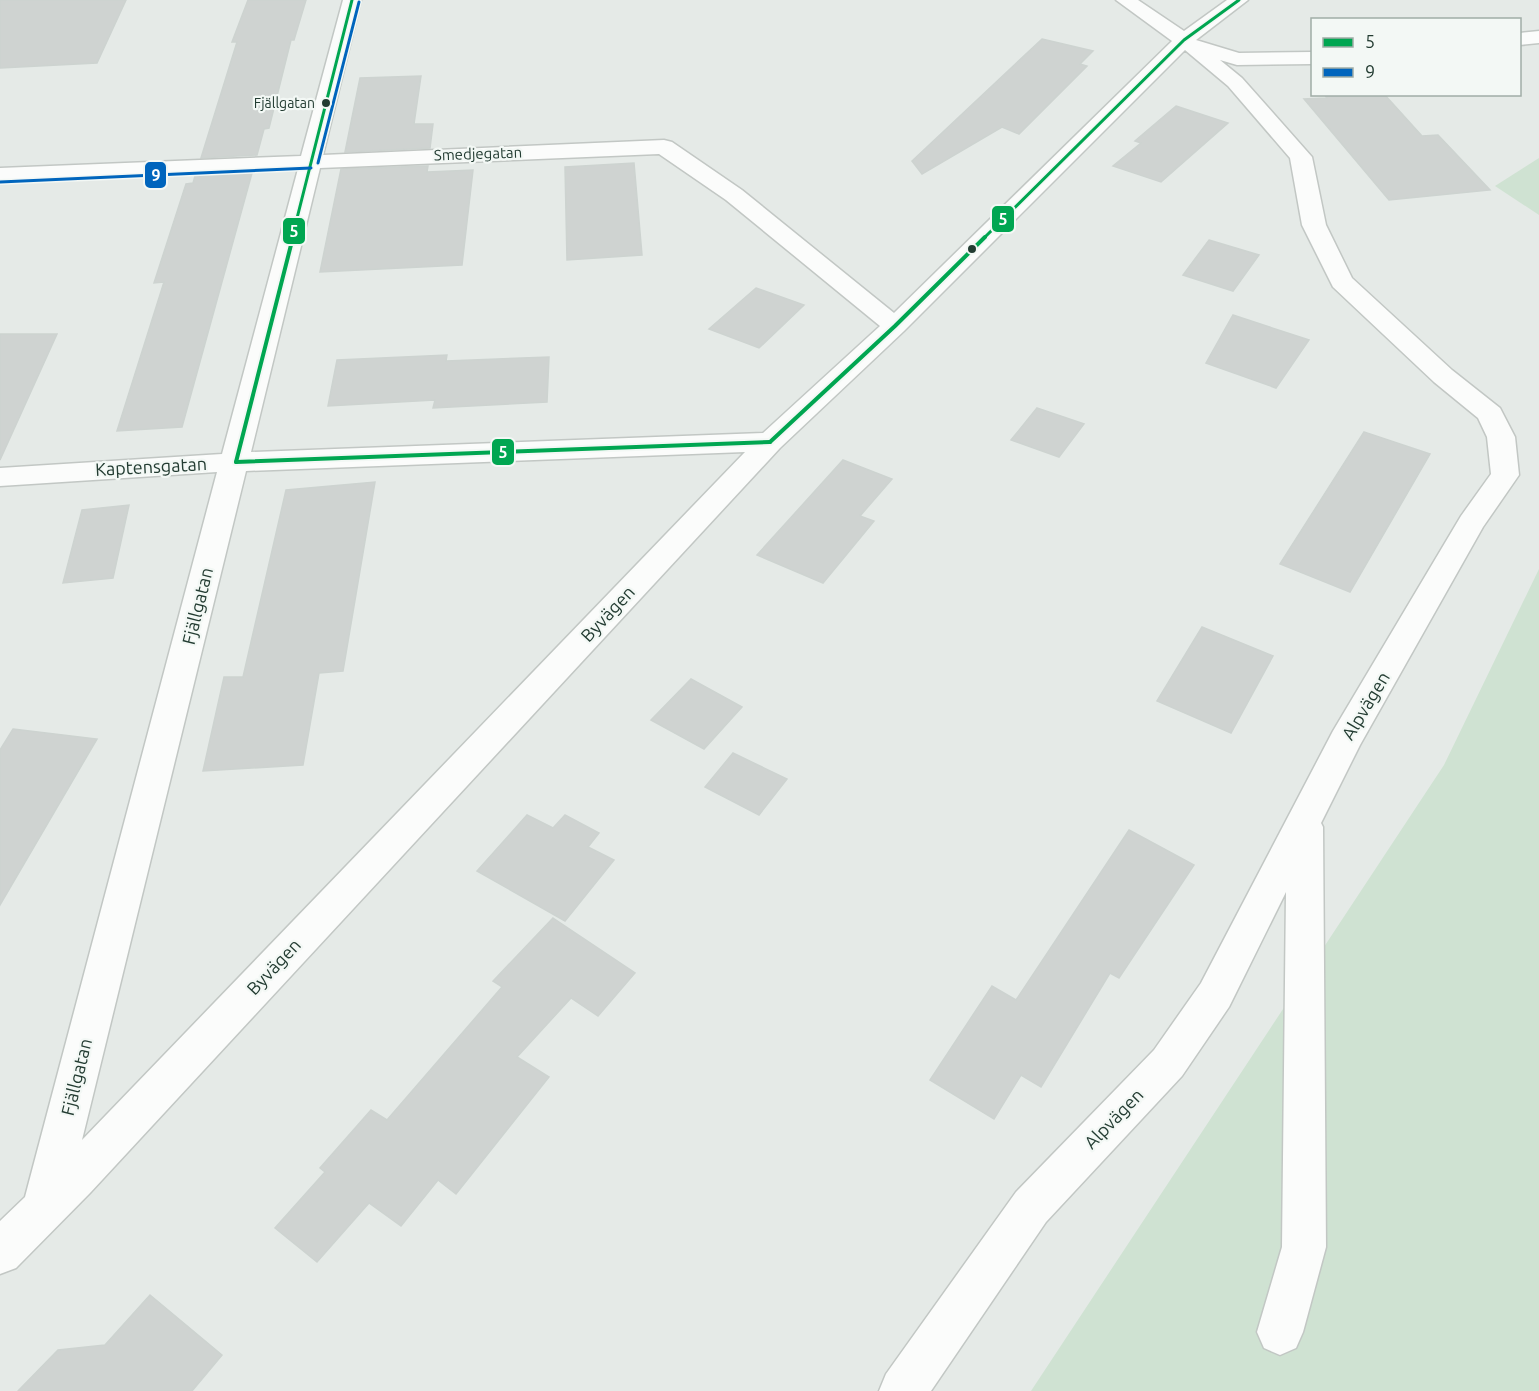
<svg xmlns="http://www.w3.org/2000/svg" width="1539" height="1391" font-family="Ubuntu,sans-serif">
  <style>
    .green { fill: #cfe2d2 }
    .building { fill: #cfd3d1; stroke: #cdd3d0; stroke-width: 1.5 }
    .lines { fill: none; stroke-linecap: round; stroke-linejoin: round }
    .minor-casing { stroke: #c2c7c4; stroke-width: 3 }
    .minor { fill: #fbfcfb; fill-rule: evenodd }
    .bus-1-far1-casing { stroke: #f3f8f5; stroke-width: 6 }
    .bus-1-casing { stroke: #f3f8f5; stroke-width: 8 }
    .bus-2-casing { stroke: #f3f8f5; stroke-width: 6 }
    .bus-1-far1 { stroke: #00a651; stroke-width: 3 }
    .bus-1 { stroke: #00a651; stroke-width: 4 }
    .bus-2 { stroke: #0065bd; stroke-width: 3 }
    .bus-dot { fill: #233c32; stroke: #f3f8f5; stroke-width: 2 }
    .labels { text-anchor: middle; stroke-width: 4.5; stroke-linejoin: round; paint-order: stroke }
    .far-bus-label { font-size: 14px; fill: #233c32; stroke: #f3f8f5; text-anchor: end }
    .far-street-label { font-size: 15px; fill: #233c32; stroke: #f3f8f5 }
    .street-label { font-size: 18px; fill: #233c32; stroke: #f3f8f5 }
    .line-badge { stroke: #f3f8f5; stroke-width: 2 }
    .badge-label { font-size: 16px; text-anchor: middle; font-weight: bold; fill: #fff }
  </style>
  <rect width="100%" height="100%" fill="#e5eae7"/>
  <g class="green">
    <path d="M1539,158V215L1495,186Z"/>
    <path d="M1539,569V1391H1031L1444,765Z"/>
  </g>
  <g class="building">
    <path d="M0,0H126L97,63L0,68Z"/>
    <path d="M248,0H306L294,40H291L269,128L264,129L257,155L201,158L237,42H232Z"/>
    <path d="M1042,39L1093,51L1080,64L1087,66L1019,134L1002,127L922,174L912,161Z"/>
    <path d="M421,76L414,124H433L430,148L345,152L360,78Z"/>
    <path d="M1324,94H1384L1422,136L1438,135L1490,190L1389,200L1304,99L1327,98Z"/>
    <path d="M1176,106L1228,123L1161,182L1113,166L1141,143L1135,141Z"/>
    <path d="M634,163L642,255L567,260L565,167Z"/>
    <path d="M428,166L427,172L473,170L462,265L320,272L341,169Z"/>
    <path d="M252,173L182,427L117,431L164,282L154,283L186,184L193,183L195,176Z"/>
    <path d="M1209,240L1259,255L1233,291L1183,275Z"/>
    <path d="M756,288L804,305L759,348L709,329Z"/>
    <path d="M1233,315L1309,340L1276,388L1206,363Z"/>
    <path d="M0,334H57L0,460Z"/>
    <path d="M447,355L446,361L549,357L547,402L433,408L435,400L328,406L337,360Z"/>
    <path d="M1037,408L1084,424L1059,457L1011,440Z"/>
    <path d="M1364,432L1430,454L1350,592L1280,564Z"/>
    <path d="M843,460L892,479L860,516L874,521L823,583L757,555Z"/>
    <path d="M375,482L343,671L319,673L303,765L203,771L224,677H243L286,490Z"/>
    <path d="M129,505L113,578L63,583L82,510Z"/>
    <path d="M1202,627L1273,656L1231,733L1157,701Z"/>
    <path d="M691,679L742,707L704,749L651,720Z"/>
    <path d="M13,729L97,739L0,905V750Z"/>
    <path d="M733,753L787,779L759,815L705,787Z"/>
    <path d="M527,815L553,828L565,815L599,833L588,847L614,860L565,921L477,871Z"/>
    <path d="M1129,830L1194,865L1119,978L1110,973L1041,1087L1021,1075L994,1119L930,1080L992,986L1016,1000Z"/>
    <path d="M553,918L635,973L598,1016L571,998L517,1057L549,1077L456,1194L438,1180L401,1226L369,1203L317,1262L275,1228L325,1172L320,1168L371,1110L387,1120L502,987L493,981Z"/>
    <path d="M150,1295L222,1355L192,1391H18L58,1350L105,1345Z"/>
  </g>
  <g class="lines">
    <g class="minor-casing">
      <g id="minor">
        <path d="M343,0H361L323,155L664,140L672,142L742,190L894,313L1172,41L1116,0H1138L1184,31L1227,0H1248L1196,40L1239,53L1312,52V64L1237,65L1220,60L1242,78L1312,157L1326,225L1352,278L1452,370L1500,408L1515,437L1519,475L1483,527L1360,745L1321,823L1323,827L1326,1247L1303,1332L1296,1348L1280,1355L1264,1348L1257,1332L1282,1247L1286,892L1229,1007L1182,1076L1046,1222L931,1391H879L886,1374L1016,1192L1154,1050L1201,983L1333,731L1461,516L1491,474L1487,437L1478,418L1434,382L1333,287L1302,225L1290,158L1228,86L1185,50L904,331L780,448L90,1193L16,1268L0,1274V1221L25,1197L217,472L0,486V468L222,454L298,169L0,182V168L301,156ZM659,154L726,200L880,326L763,433L251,452L320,168ZM745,452L82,1140L246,471Z"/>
        <path d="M1539,31V43L1520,45V33Z"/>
      </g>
    </g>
    <use href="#minor" class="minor"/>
    <g class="bus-1-far1-casing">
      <g id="bus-1-far1">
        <path d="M292,238L352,0"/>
        <path d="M984,238L1184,40L1239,0"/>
      </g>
    </g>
    <g class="bus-1-casing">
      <g id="bus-1">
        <path d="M770,442L895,326L985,237"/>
        <path d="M236,462L770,442"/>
        <path d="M236,462L293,237"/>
      </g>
    </g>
    <g class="bus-2-casing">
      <g id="bus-2">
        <path d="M318,163L359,2"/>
        <path d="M0,182L311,168"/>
      </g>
    </g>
    <use href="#bus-1-far1" class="bus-1-far1"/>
    <use href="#bus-1" class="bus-1"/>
    <use href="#bus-2" class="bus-2"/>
  </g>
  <g class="bus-dot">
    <circle cx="326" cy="103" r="5"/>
    <circle cx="972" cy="249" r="5"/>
  </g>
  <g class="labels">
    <g class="far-bus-label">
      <text x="315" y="108">Fjällgatan</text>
    </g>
    <g class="far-street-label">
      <text transform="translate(478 154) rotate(-2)" y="5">Smedjegatan</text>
    </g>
    <g class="street-label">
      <text transform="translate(151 467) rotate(-3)" y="6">Kaptensgatan</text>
      <text transform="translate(198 606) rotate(-76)" y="6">Fjällgatan</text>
      <text transform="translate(608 614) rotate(-47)" y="6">Byvägen</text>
      <text transform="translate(1366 706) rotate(-59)" y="6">Alpvägen</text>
      <text transform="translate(274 967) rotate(-47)" y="6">Byvägen</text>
      <text transform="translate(77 1077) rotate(-76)" y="6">Fjällgatan</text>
      <text transform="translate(1114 1119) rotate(-46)" y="6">Alpvägen</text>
    </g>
  </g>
  <g class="line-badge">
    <rect x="144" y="161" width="23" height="28" rx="6" fill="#0065bd"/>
    <rect x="991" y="205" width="24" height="28" rx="6" fill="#00a651"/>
    <rect x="282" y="217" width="24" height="28" rx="6" fill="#00a651"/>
    <rect x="491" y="438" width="24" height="28" rx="6" fill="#00a651"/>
  </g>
  <g class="badge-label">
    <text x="156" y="181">9</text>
    <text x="1003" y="225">5</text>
    <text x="294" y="237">5</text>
    <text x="503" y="458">5</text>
  </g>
  <rect x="1311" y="18" width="210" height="78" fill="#f3f8f5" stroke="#a0ada7" stroke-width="1.5"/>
  <rect x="1323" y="38" width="30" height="9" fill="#00a651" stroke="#a0ada7" stroke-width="1.5"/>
  <text x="1365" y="48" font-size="18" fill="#233c32">5</text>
  <rect x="1323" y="68" width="30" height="9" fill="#0065bd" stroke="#a0ada7" stroke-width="1.5"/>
  <text x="1365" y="78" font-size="18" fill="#233c32">9</text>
</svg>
